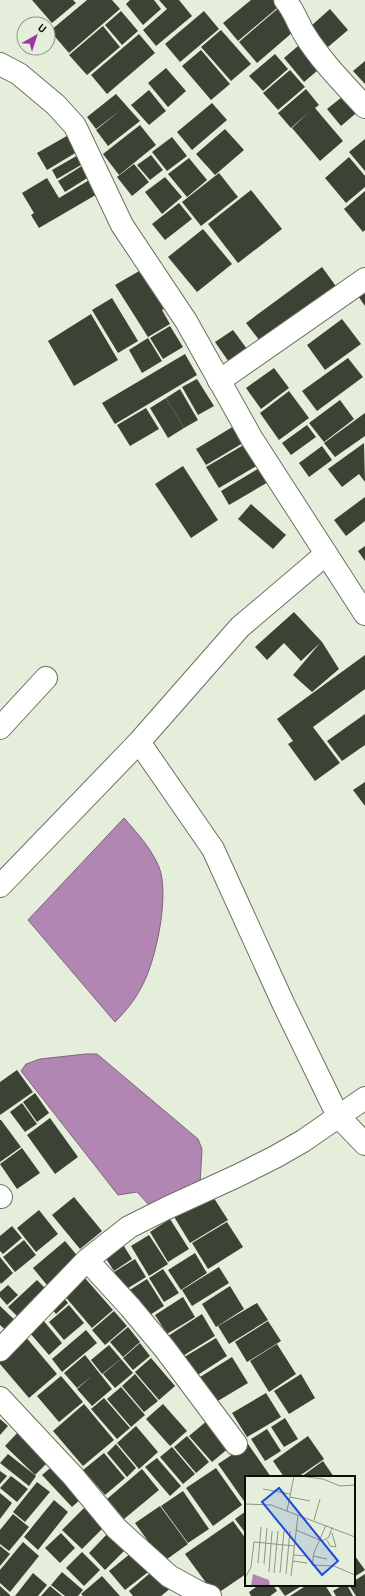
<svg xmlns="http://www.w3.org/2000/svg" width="365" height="1596" font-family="'Titillium Web',sans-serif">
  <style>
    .water { fill: #b186b3; stroke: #806380 }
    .building { fill: #3c4334 }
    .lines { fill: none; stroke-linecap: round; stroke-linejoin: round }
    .minor-casing { stroke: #6a7362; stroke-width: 24 }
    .minor { stroke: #fff; stroke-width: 22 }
    .inset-road { fill: none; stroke: #8e9587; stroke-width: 1 }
    .view { fill: #1d4ed8; fill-opacity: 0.15; stroke: #1d4ed8; stroke-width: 2 }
    .inset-edge { fill: none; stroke: #0d100a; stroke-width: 2 }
  </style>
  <rect width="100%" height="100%" fill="#e4eeda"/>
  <g class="water">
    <path d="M124,818C138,834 151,848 159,867C170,894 156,961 142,986C135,1000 126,1011 115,1022L28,920Z"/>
    <path d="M86,1054H97L198,1139L202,1149L200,1184L151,1207L137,1192L118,1195L21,1071L26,1064L40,1059Z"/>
  </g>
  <g class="building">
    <path d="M32,0H73L76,3L52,23Z"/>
    <path d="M87,0H112L120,9L69,53L50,31Z"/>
    <path d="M130,0H154L161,9L143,25L126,4Z"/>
    <path d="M159,0H179L192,16L156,46L143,30L167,9Z"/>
    <path d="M251,0H281L283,3L238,41L223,23Z"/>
    <path d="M282,5L300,26L257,63L239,42Z"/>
    <path d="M330,9L348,30L328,47L311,26Z"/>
    <path d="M121,11L138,31L122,45L105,25Z"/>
    <path d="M204,11L219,29L180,62L165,44Z"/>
    <path d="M103,26L120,47L87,75L69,55Z"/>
    <path d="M221,30L251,64L231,81L201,47Z"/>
    <path d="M139,34L155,53L107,94L91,75Z"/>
    <path d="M304,41L324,65L304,82L284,58Z"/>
    <path d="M201,50L230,84L211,100L182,66Z"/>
    <path d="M275,54L288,69L263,91L249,76Z"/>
    <path d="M365,61V84L353,71Z"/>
    <path d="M166,68L186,91L168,107L148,83Z"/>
    <path d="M290,70L305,87L278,110L263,93Z"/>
    <path d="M306,89L319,105L315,108L343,141L320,161L292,128L310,111L291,128L278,113Z"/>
    <path d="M149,90L166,111L149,125L131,105Z"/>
    <path d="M347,93L361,109L341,126L327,109Z"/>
    <path d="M116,94L140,121L108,146L96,130L122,109L96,129L87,117Z"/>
    <path d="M212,103L227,120L192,150L177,132Z"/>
    <path d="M140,125L156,145L119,175L103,154Z"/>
    <path d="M225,129L244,150L215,175L196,154Z"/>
    <path d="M72,133L82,149L47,170L37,153Z"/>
    <path d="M172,137L187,156L167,171L152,152Z"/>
    <path d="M365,139V171L349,152Z"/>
    <path d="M80,154L86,162L57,179L52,170Z"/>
    <path d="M151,155L163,170L150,180L137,165Z"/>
    <path d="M349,157L365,176V187L346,203L325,178Z"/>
    <path d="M189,158L207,180L187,197L168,174Z"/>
    <path d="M85,164L92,175L65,192L58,181Z"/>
    <path d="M134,164L149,182L132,196L117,177Z"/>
    <path d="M219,173L238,197L201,226L182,202Z"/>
    <path d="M165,177L182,197L162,214L145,192Z"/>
    <path d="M47,178L59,198L91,179L99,193L39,228L31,215L34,213L22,193Z"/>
    <path d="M251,190L282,229L238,263L208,224Z"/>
    <path d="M365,191V230L363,232L344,209Z"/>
    <path d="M179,203L192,219L165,240L152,224Z"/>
    <path d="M203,229L232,264L197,292L168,257Z"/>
    <path d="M322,267L338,289L263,345L246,323Z"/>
    <path d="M141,270L165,308L162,310L170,324L148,337L115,285Z"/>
    <path d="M365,291V306L358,296Z"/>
    <path d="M112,298L138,341L118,353L92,310Z"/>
    <path d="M91,314L118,360L74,386L48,341Z"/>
    <path d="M342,319L361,344L325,370L307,345Z"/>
    <path d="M170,326L183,347L163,359L150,338Z"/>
    <path d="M233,330L247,349L229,362L215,342Z"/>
    <path d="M148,338L162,361L142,373L129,350Z"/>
    <path d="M185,354L197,375L115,424L102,403Z"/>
    <path d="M348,358L363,377L317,411L302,391Z"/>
    <path d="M274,368L289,388L261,409L246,388Z"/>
    <path d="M197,379L214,406L198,415L182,387Z"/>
    <path d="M180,389L198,420L184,428L166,398Z"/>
    <path d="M289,391L309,418L279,440L260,413Z"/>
    <path d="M166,398L184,428L168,438L150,408Z"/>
    <path d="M340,400L354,419L324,442L309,423Z"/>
    <path d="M146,408L159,429L130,446L117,425Z"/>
    <path d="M365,413V436L335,457L324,443Z"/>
    <path d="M239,423L248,440L206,465L196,449Z"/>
    <path d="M307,425L316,437L291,455L282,443Z"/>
    <path d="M247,443L260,464L219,488L206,467Z"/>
    <path d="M364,443L365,482L359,474L342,487L328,469Z"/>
    <path d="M322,446L332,460L309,477L299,463Z"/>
    <path d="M183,466L218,520L191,538L155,484Z"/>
    <path d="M261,467L270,481L229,505L221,491Z"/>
    <path d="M365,497V521L346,536L334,520Z"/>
    <path d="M251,504L286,535L273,549L238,519Z"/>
    <path d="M365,546V561L358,551Z"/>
    <path d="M294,612L322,642L339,669L312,692L293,675L320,643L301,661L284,643L267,660L255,647Z"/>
    <path d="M365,655V689L313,727L340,763L315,781L288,744L293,741L277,719Z"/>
    <path d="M365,714V745L342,761L327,741Z"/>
    <path d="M365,782V806L353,790Z"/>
    <path d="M17,1070L33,1092L0,1115V1082Z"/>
    <path d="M35,1093L49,1113L37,1122L23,1102Z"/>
    <path d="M22,1103L37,1124L25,1132L10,1112Z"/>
    <path d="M50,1118L78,1157L55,1174L27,1135Z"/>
    <path d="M0,1120H1L21,1147L0,1162Z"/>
    <path d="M22,1148L40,1173L17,1189L0,1164Z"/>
    <path d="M210,1192L228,1220L190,1243L173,1215Z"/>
    <path d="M74,1197L102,1231L80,1249L52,1215Z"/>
    <path d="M39,1210L58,1234L36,1252L17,1228Z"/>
    <path d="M170,1219L189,1249L168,1262L150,1232Z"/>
    <path d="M227,1222L243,1247L208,1269L192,1243Z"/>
    <path d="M12,1226L22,1238L3,1254L0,1251V1236Z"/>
    <path d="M149,1235L168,1264L149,1276L131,1246Z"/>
    <path d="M24,1240L36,1255L15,1272L3,1257Z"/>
    <path d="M120,1240L132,1259L114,1271L101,1251Z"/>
    <path d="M65,1241L80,1259L47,1285L33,1268Z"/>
    <path d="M195,1253L207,1273L181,1290L168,1270Z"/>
    <path d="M0,1257L13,1273L1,1284L0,1282Z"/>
    <path d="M135,1259L146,1277L125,1290L114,1272Z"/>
    <path d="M219,1267L229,1283L192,1306L182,1290Z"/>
    <path d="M163,1269L179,1293L164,1302L149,1278Z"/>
    <path d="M84,1277L113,1310L92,1328L63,1294Z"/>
    <path d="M147,1279L164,1306L145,1318L128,1291Z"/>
    <path d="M37,1280L51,1294L22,1321L8,1307Z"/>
    <path d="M8,1285L18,1295L7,1305L0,1297V1292Z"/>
    <path d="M230,1286L244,1309L216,1327L202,1304Z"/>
    <path d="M62,1296L68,1303L56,1314L50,1307Z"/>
    <path d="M183,1297L195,1317L167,1334L155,1315Z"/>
    <path d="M257,1303L268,1320L229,1344L218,1326Z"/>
    <path d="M69,1305L84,1323L64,1340L49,1322Z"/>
    <path d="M0,1306L21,1326L11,1335L0,1325Z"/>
    <path d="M114,1311L127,1326L105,1345L92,1330Z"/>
    <path d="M202,1314L215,1336L181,1357L168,1336Z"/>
    <path d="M43,1320L62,1343L49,1355L29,1332Z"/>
    <path d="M268,1321L281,1341L247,1362L235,1342Z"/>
    <path d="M128,1327L140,1342L123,1357L110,1342Z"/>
    <path d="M86,1330L97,1343L62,1372L52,1359Z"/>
    <path d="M25,1336L57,1374L29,1398L0,1364V1357Z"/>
    <path d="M216,1338L227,1356L193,1378L181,1359Z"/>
    <path d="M140,1343L150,1356L133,1370L123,1358Z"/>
    <path d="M277,1344L296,1374L269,1392L250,1361Z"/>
    <path d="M109,1345L121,1359L102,1374L91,1360Z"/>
    <path d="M85,1355L112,1389L92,1406L77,1389L92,1376L77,1388L64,1373Z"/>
    <path d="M232,1357L248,1383L216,1402L200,1377Z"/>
    <path d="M151,1358L175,1386L159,1400L135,1372Z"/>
    <path d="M121,1359L133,1373L115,1388L103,1374Z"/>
    <path d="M135,1374L158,1401L144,1412L122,1386Z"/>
    <path d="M301,1374L315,1398L289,1414L274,1391Z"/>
    <path d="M61,1376L83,1402L59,1422L37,1396Z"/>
    <path d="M121,1387L145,1415L131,1427L107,1399Z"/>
    <path d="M266,1393L281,1417L247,1437L232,1413Z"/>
    <path d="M104,1398L130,1428L117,1439L91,1409Z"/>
    <path d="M84,1404L114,1440L83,1466L53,1431Z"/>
    <path d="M163,1404L187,1431L170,1446L146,1419Z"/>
    <path d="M285,1418L298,1439L284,1447L271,1427Z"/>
    <path d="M0,1419L8,1426L0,1435Z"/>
    <path d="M208,1420L230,1447L212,1462L189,1436Z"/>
    <path d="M136,1426L158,1452L139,1469L117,1443Z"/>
    <path d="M267,1429L281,1451L265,1461L251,1439Z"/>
    <path d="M20,1430L51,1459L35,1475L5,1446Z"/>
    <path d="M187,1436L209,1462L196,1473L174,1447Z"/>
    <path d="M308,1436L324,1459L298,1477H284L273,1461Z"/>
    <path d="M116,1444L136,1468L127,1477L107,1453Z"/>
    <path d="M248,1444L271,1477H246V1504L218,1464Z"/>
    <path d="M172,1447L195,1474L183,1484L160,1457Z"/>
    <path d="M104,1453L125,1478L105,1495L83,1470Z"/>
    <path d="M8,1454L36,1476L29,1486L0,1463Z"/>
    <path d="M157,1458L181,1486L170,1496L145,1467Z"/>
    <path d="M323,1461L334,1477H301Z"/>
    <path d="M55,1464L84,1496L72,1507L42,1475Z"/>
    <path d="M216,1468L242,1505L213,1526L186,1488Z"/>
    <path d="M142,1469L159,1490L124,1519L107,1499Z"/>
    <path d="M0,1471L7,1476L0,1484Z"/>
    <path d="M11,1476L28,1489L17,1502L0,1488Z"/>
    <path d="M37,1482L50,1492L25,1522L13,1512Z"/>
    <path d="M183,1491L209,1529L188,1543L161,1506Z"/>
    <path d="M0,1493L12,1503L0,1519Z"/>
    <path d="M54,1500L68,1512L38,1550L24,1537Z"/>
    <path d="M160,1506L188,1544L163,1562L135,1523Z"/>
    <path d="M84,1508L103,1528L82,1549L62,1530Z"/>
    <path d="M246,1511V1534L235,1519Z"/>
    <path d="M13,1514L29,1527L9,1551L0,1544V1530Z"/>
    <path d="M233,1521L246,1539V1574L215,1595L185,1554Z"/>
    <path d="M110,1531L127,1548L105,1570L89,1553Z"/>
    <path d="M61,1533L75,1548L60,1563L45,1548Z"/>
    <path d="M23,1542L39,1556L10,1592L0,1583V1570Z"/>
    <path d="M0,1546L10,1554L0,1566Z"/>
    <path d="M136,1549L152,1569L125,1590L109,1571Z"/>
    <path d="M82,1552L100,1570L84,1586L66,1568Z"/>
    <path d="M355,1556L365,1570L354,1577V1557Z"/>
    <path d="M156,1568L172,1587L161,1596H133L129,1591Z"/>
    <path d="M62,1572L83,1590L78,1596H65L51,1585Z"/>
    <path d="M33,1573L47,1585L38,1596H15Z"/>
    <path d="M365,1574V1596H356L349,1585H354V1581Z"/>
    <path d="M102,1576L120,1596H83L81,1594Z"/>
    <path d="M259,1585H273L277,1591L270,1596H251L249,1592Z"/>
    <path d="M277,1585H303L285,1596Z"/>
    <path d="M307,1585H325L332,1596H290Z"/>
    <path d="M343,1585H347L353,1596H336L333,1591Z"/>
    <path d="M0,1586L10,1595V1596H0Z"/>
    <path d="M50,1586L62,1596H41Z"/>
  </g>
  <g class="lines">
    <g class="minor-casing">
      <g id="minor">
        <path d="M285,0C294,10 298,24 305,35C321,61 345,85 365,107"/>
        <path d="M0,64L19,74L56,105L75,126L122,225L186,321L252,439L365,614"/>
        <path d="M219,381L365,279"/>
        <path d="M0,728L46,678"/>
        <path d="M139,742L213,849L283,1003L338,1116L365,1144"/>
        <path d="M0,886L139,742L240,627L326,554"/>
        <path d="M0,1196L1,1197"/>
        <path d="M87,1260L130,1307L165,1349L236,1444"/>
        <path d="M0,1350L87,1260L129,1227L167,1208L237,1176L275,1157L303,1141L365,1098"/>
        <path d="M0,1398L73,1476L116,1528L169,1576L200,1593L210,1596"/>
      </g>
    </g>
    <use href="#minor" class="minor"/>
  </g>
  <g transform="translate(245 1476)">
    <rect width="110" height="110" fill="#e4eeda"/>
    <path d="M8,98L24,104L25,110H6Z" fill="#b186b3"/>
    <path class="inset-road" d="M55,0L78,3L95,10L110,9M18,13L45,18M45,21L65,25M0,28L26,29L110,61M42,35L49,0M69,44L75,23M81,49L69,77L67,89L89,90L110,99M51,54L77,65L84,61L87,51M82,64L85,70L91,71L87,57M49,79L62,80M68,80L82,83M48,85L62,87M13,87L16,51M19,88L22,52M24,96L27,55M29,97L33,55M35,97L39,55M41,98L45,55M46,100L53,39M0,102L6,91L9,66L50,70"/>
    <path class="view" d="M34,12L93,85L77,99L17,26Z"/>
    <rect width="110" height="110" class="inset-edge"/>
  </g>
  <g transform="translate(36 36) rotate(39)"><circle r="19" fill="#e4eeda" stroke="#8e9587"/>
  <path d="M0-3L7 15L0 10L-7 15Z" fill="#9a39a0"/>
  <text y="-6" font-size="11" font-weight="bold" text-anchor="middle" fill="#0d100a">U</text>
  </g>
</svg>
